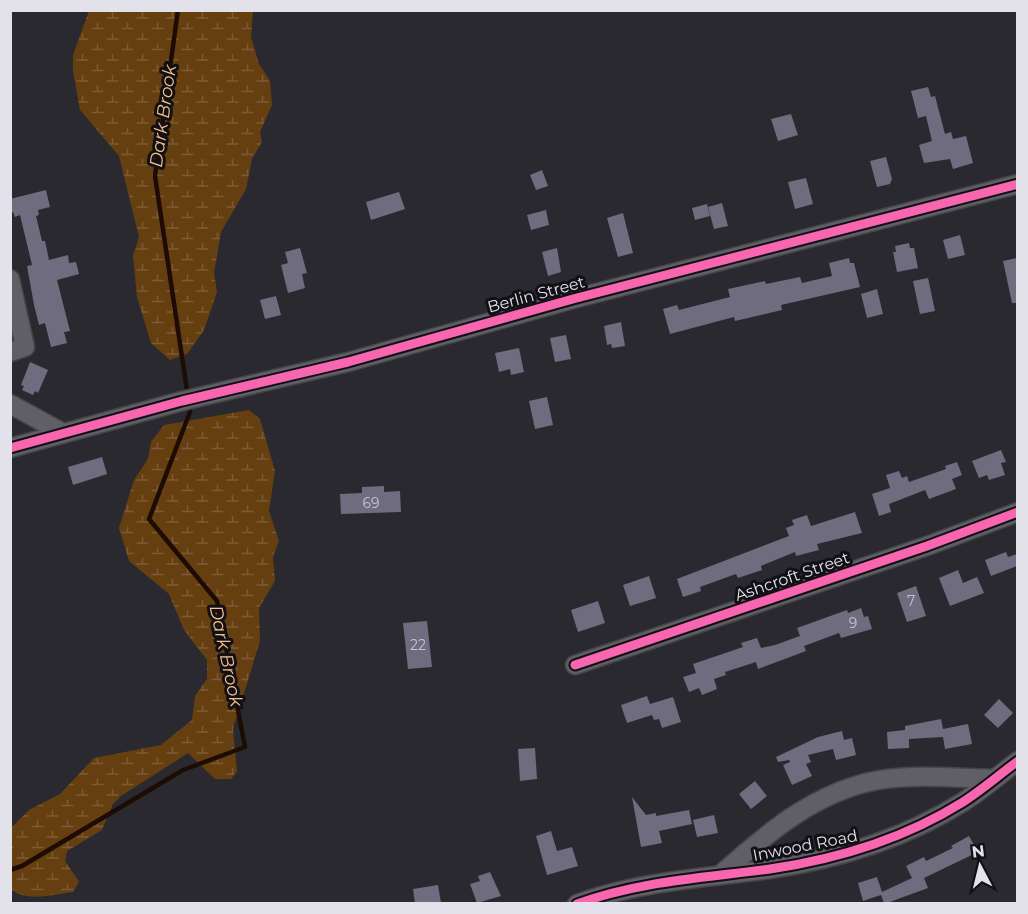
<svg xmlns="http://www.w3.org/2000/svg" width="1028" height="914" font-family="Montserrat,sans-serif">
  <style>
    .wetland { fill: url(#wetland-marsh) }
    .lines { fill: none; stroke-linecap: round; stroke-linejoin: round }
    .stream { stroke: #1d0c04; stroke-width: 4.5 }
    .building { fill: #6e6c7e }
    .minor-casing { stroke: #454449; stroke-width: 21 }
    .minor { stroke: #5f5f65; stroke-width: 18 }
    .cycleway-casing { stroke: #101015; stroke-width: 13 }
    .cycleway { stroke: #f766af; stroke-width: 9 }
    .labels { text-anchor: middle; stroke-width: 6; stroke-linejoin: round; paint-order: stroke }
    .number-label { font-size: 14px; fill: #c6c4d0 }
    .street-label { font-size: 16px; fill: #e3e2eb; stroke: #101015 }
    .water-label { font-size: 18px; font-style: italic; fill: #f3bf8c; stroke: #101015 }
  </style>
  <defs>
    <pattern id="wetland-marsh" width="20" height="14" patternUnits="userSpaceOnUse" patternTransform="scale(1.5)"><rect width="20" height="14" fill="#663f11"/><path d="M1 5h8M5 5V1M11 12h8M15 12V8" fill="none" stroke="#7c5a34"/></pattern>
  </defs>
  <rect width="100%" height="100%" fill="#29292f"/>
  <g class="wetland">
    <path d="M89,11H253L251,37L259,64L270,81L272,105L260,132L262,142L252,159L246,189L221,232L214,273L217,292L204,330L187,354L170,360L151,343L137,297L133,256L139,237L119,156L80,110L73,71V55Z"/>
    <path d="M249,410L260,419L275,471L269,511L279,541L273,557L275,581L259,608L260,641L233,729L237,771L231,779H215L188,753L121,796L113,804L102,830L67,851L65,861L79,882L73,892C55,894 26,903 11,889V828L29,810L60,794L94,758L161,745L192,720L195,696L207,679V660L184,630L169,594L129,561L119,528L134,480L148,459L151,442L164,425Z"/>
  </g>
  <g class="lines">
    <g class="stream">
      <path d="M178,10L155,176L188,397"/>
      <path d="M10,870L22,866L183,770L245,747L217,601L149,519L190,412L189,405"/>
    </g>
  </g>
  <g class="building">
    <path d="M928,87L931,97L935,96L945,134L951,132L953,139L966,136L973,163L953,169L950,159L924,163L919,145L932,141L926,116L918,118L911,91Z"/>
    <path d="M791,114L798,135L778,141L771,119Z"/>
    <path d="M886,157L892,179L890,184L877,187L870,161Z"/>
    <path d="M542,170L548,186L536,190L530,175Z"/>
    <path d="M806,178L813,204L795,209L788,182Z"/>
    <path d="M46,190L50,207L38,210L39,215L36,216L42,241H45L49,260L68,255L69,263L76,262L79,274L57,280L70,331L64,332L67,343L51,347L45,323L39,325L34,305L27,266L32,265L20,215L15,217L13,212L10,213V199Z"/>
    <path d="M399,192L405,209L371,220L366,202Z"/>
    <path d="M722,203L728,226L714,229L708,207Z"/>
    <path d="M707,204L710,216L695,220L692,208Z"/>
    <path d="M546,210L549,225L531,230L527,215Z"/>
    <path d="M623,213L633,253L618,257L607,218Z"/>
    <path d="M960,235L965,255L948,259L943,240Z"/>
    <path d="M909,243L910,248H914L918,268L897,272L893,252H896L895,246Z"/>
    <path d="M300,248L307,273L302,274L305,288L288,293L281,265L288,263L285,252Z"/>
    <path d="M557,248L561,272L548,276L542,252Z"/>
    <path d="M849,258L850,263H854L860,287L781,305L782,310L735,321L734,317L670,334L663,309L677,305L679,310L730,297L728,289L765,281L766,284L800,277L802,283L832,276L829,263Z"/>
    <path d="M1017,258V303H1012L1003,261Z"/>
    <path d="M928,278L935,311L920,314L913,281Z"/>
    <path d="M877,289L883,314L867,318L861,294Z"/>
    <path d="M276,296L281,315L265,319L260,300Z"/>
    <path d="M621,322L625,346L612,348L611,344L607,345L604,326Z"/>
    <path d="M566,335L571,359L555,362L550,338Z"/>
    <path d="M519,348L524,372L511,375L510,369L499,372L495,353Z"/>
    <path d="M30,362L48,370L38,393L35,391L33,395L22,390L24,386L21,385Z"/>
    <path d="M547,397L553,425L535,429L529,401Z"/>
    <path d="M1001,450L1006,462L1001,463L1005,475L989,480L987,475L979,478L972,461Z"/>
    <path d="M102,457L107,474L73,485L68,467Z"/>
    <path d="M957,462L962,475L952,479L956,489L929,499L925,490L889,504L891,512L879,516L872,494L890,488L886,475L899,471L902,478L907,476L909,482L946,469L945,466Z"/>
    <path d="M384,486V492L400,491L401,512L341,514L340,494L362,493V487Z"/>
    <path d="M855,512L862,533L817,544L819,550L796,556L795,552L761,566L762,570L738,578L736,574L700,587L701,591L683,597L677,579L789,536L786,528L794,525L792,520L807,515L811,526Z"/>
    <path d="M1006,552L1008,557L1017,554V566L991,576L985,560Z"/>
    <path d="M958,570L963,583L977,577L984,593L950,606L939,578Z"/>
    <path d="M649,576L656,598L630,606L623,585Z"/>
    <path d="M916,586L926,616L907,622L897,593Z"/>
    <path d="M598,601L605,623L578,632L571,610Z"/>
    <path d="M861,608L864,617L868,616L872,629L841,638L839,633L804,646L806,651L758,669L756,662L725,672L726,675L714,679L717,689L702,695L699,688L689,692L683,677L696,673L693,664L743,647L741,643L757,638L761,648L775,645L800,636L797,628L847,610L848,613Z"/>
    <path d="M427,621L432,667L408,669L403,623Z"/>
    <path d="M647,696L650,704L673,697L681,722L662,728L659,719L654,720L652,715L627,723L621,705Z"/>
    <path d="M999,699L1013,713L998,728L984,715Z"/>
    <path d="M941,719L943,729L968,724L972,744L945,749L943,737L909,739V748L888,749L887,732L905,730V726Z"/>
    <path d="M842,731L844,740L852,738L856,755L836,760L833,749L808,755L811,762L806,764L812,776L792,785L783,765L790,762L789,760L778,762L776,757L818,737Z"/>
    <path d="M535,748L537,779L520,781L518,749Z"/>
    <path d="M755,781L767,796L751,809L739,794Z"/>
    <path d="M632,797L646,815L656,813V816L689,810L692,824L659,831L662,843L641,847Z"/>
    <path d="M714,815L718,833L697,837L693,820Z"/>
    <path d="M551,831L557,851L572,847L578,866L547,875L536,836Z"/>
    <path d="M969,836L978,852L924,878L928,888L887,903H884L881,895L863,901L858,883L877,877L882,892L912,878L906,866L924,857L926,861L953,848L951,846Z"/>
    <path d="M490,872L501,896L477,903L470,884L480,881L478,876Z"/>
    <path d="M438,885L441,903H415L413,889Z"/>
  </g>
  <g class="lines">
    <g class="minor-casing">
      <g id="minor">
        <path d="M10,279L25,347L10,352"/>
        <path d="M10,404L63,433"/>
        <path d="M10,448L182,401L348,362L573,299L1018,184"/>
        <path d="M575,665L927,546L1018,512"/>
        <path d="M720,875C767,833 816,791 879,780C916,774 957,778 994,779"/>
        <path d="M577,904C639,881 705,878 770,869C838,859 904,839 963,802C982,790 999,775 1018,761"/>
      </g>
    </g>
    <use href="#minor" class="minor"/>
    <g class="cycleway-casing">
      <g id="cycleway">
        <path d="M10,448L182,401L348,362L573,299L1018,184"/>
        <path d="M575,665L927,546L1018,512"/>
        <path d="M577,904C639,881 705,878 770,869C838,859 904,839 963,802C982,790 999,775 1018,761"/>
      </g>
    </g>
    <use href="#cycleway" class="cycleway"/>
  </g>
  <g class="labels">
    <g class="number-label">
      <text x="371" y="508">69</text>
      <text x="911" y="606">7</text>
      <text x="853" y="628">9</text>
      <text x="418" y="650">22</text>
    </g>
    <g class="street-label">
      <text transform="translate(536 294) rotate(-15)" y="6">Berlin Street</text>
      <text transform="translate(792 576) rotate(-19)" y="6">Ashcroft Street</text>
      <text transform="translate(805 845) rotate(-11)" y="6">Inwood Road</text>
    </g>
    <g class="water-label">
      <text transform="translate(163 116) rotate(-82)" y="6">Dark Brook</text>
      <text transform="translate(226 656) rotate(78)" y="6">Dark Brook</text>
    </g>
  </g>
  <rect width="1028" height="914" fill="none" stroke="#e3e2eb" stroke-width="24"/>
  <g transform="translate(980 866) rotate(353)" stroke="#101015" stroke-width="4.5" paint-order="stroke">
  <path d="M0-4.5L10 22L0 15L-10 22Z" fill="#e3e2eb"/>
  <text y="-9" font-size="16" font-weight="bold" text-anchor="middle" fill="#e3e2eb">N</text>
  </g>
</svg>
